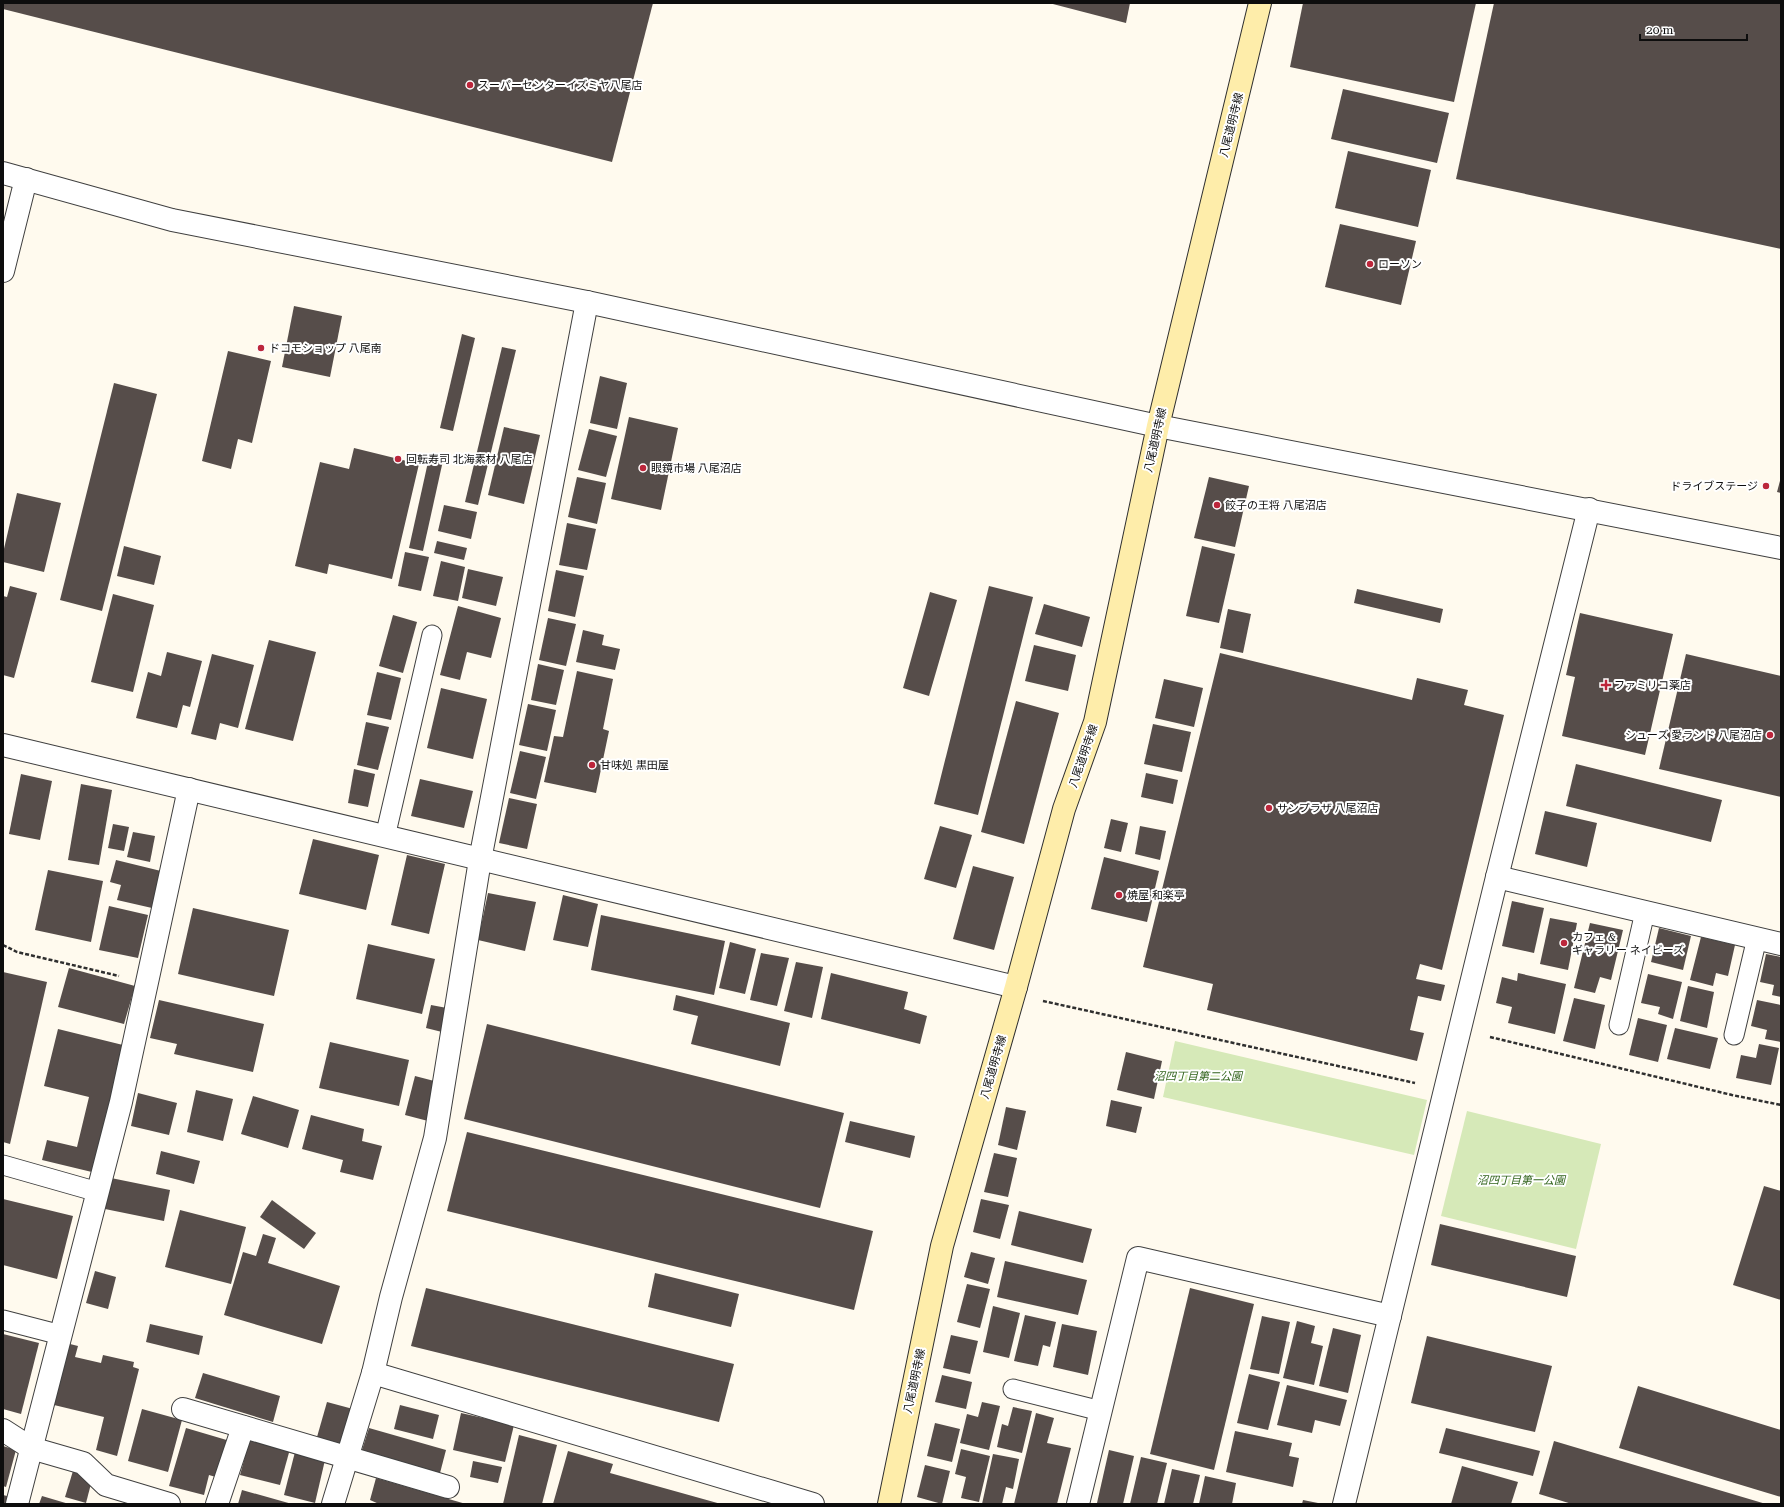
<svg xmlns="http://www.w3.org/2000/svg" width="1784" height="1507" font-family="'Roboto Serif','Noto Sans JP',serif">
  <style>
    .green { fill: #d6e9b8 }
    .building { fill: #564d4a }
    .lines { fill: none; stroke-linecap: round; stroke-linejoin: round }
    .service-casing { stroke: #404040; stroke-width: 21 }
    .minor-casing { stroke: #404040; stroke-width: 24 }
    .tertiary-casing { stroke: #404040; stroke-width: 24 }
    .secondary-casing { stroke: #2f2f2f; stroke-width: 24 }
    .path { stroke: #2f2f2f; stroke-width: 2.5; stroke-dasharray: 4 2; stroke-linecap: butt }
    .service { stroke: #fff; stroke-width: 19 }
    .minor { stroke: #fff; stroke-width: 22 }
    .tertiary { stroke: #fff; stroke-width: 22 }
    .secondary { stroke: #feedaa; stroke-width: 22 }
    .poi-dot { fill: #bc263b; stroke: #fff; stroke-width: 1.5 }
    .labels { text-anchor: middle; stroke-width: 4; stroke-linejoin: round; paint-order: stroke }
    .poi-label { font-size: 11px; fill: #0d0d0d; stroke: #fff; text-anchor: start }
    .street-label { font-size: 11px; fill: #0d0d0d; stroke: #fff }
    .park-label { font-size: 11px; font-style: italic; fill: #33651e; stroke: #fff }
  </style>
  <rect width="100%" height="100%" fill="#fffaee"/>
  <g class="green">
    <path d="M1175,1041L1427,1100L1414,1155L1163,1097Z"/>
    <path d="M1467,1111L1601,1144L1576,1249L1441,1216Z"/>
  </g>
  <g class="building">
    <path d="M3,3H653L612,162L3,9Z"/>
    <path d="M1049,3H1130L1126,23Z"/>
    <path d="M1303,3H1476L1454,102L1290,67Z"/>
    <path d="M1494,3H1781V249L1456,179Z"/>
    <path d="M1343,89L1449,113L1437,163L1331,139Z"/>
    <path d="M1348,151L1431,170L1418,227L1335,208Z"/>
    <path d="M1340,224L1416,241L1401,305L1325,287Z"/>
    <path d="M294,306L342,316L330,377L282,367Z"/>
    <path d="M462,334L475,338L453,431L440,428Z"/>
    <path d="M502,347L516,350L478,505L465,502Z"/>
    <path d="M228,351L271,361L252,443L238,439L231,469L202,461Z"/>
    <path d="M600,376L627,383L617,429L590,423Z"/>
    <path d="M114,383L157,394L102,611L60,600Z"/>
    <path d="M629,417L678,428L661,510L611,499Z"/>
    <path d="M504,427L540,435L524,504L488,495Z"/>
    <path d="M589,429L617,436L606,477L578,470Z"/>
    <path d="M354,448L419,464L392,579L329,564L327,574L295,566L320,462L349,469Z"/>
    <path d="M430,453L444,456L423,551L409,548Z"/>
    <path d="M577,477L606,483L597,524L568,517Z"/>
    <path d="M1209,477L1249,486L1235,547L1194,538Z"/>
    <path d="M1781,477V493L1777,492Z"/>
    <path d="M17,493L61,503L44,572L3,562V553Z"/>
    <path d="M444,505L477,512L471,539L438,531Z"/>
    <path d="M567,523L596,529L587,570L559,565Z"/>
    <path d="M437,541L467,548L464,560L434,553Z"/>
    <path d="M124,546L161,556L154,585L117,576Z"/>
    <path d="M1202,546L1235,554L1219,623L1186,616Z"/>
    <path d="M405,552L429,557L421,591L398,586Z"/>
    <path d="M441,561L465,567L458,601L433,596Z"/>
    <path d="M468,569L503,577L496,606L462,598Z"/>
    <path d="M556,570L584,576L575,617L548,611Z"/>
    <path d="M10,586L37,593L14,678L3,675V596L7,597Z"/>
    <path d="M989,586L1033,597L978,815L934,804Z"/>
    <path d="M1357,589L1443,609L1440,623L1354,603Z"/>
    <path d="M930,592L957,600L929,696L903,688Z"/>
    <path d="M113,594L154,605L133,692L91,682Z"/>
    <path d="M1044,604L1090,617L1082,647L1035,634Z"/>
    <path d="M458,606L501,618L491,658L467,652L460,680L440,675Z"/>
    <path d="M1228,609L1251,614L1243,653L1220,648Z"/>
    <path d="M1580,613L1673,634L1645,755L1562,736L1575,677L1566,675Z"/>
    <path d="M393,615L417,622L403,673L379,666Z"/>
    <path d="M548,618L576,624L566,666L539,660Z"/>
    <path d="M583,630L604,635L602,645L620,649L615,670L576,662Z"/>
    <path d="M269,640L316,652L293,741L245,729Z"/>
    <path d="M1034,645L1076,655L1068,691L1025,681Z"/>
    <path d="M167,652L202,661L190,707L183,705L177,728L136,718L148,672L161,676Z"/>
    <path d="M1220,653L1412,700L1417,678L1468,690L1464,705L1504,715L1442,970L1420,964L1416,979L1445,985L1441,1001L1418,996L1410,1030L1424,1033L1417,1061L1207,1010L1213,984L1143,967Z"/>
    <path d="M212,654L254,665L238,728L220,723L216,740L191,734Z"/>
    <path d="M1686,654L1781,676V797L1659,769Z"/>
    <path d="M538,664L564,670L556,705L531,700Z"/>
    <path d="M577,671L613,679L603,729L609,731L596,793L544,782L554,736L563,737Z"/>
    <path d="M377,672L401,678L391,720L367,715Z"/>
    <path d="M1164,679L1203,688L1194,727L1155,718Z"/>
    <path d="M441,688L487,699L473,759L427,748Z"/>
    <path d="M1016,701L1059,713L1024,844L981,832Z"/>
    <path d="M528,704L556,710L547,751L519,745Z"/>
    <path d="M366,722L389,727L378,770L357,765Z"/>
    <path d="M1153,724L1191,732L1182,772L1144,764Z"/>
    <path d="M520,751L546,757L536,799L510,793Z"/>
    <path d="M1576,764L1722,800L1711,842L1566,806Z"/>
    <path d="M354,769L375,774L368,807L348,803Z"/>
    <path d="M1146,773L1178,780L1173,804L1141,797Z"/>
    <path d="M21,774L52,781L40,840L9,834Z"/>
    <path d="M420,779L473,791L464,828L411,816Z"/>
    <path d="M81,784L112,790L99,865L68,860Z"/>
    <path d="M509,798L537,804L527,849L499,843Z"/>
    <path d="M1545,811L1597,823L1587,867L1535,854Z"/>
    <path d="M1111,819L1128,823L1121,852L1104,848Z"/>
    <path d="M113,824L129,827L124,851L108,848Z"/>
    <path d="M940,826L972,835L956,888L924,879Z"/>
    <path d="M1140,826L1166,831L1160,860L1135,854Z"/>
    <path d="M133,832L155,836L150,862L127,857Z"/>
    <path d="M313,839L379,855L366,910L299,894Z"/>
    <path d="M407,855L445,864L429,934L391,925Z"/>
    <path d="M1104,857L1159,871L1147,922L1091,909Z"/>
    <path d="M116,860L161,871L152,908L117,900L121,885L110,882Z"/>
    <path d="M973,866L1014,877L994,950L953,939Z"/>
    <path d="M48,870L103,881L91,942L35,930Z"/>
    <path d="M488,893L536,902L525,951L478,940Z"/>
    <path d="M563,895L598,904L588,947L553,940Z"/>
    <path d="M1512,901L1544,908L1534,953L1502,946Z"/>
    <path d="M109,906L148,915L138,958L99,950Z"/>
    <path d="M193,908L289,930L274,996L178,974Z"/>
    <path d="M601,915L725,941L714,995L591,970Z"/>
    <path d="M1550,918L1577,923L1568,970L1540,964Z"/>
    <path d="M1590,923L1623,930L1611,980L1600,977L1595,993L1574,988Z"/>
    <path d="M1659,928L1691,936L1683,970L1651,962Z"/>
    <path d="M1701,937L1735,945L1728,976L1716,973L1713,986L1690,980Z"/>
    <path d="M730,942L756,949L745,994L719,988Z"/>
    <path d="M368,944L435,959L422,1014L356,999Z"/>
    <path d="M761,953L789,958L777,1006L750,1000Z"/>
    <path d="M1766,954L1781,957V997L1772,995L1774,985L1760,982Z"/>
    <path d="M796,962L823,967L812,1018L784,1011Z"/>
    <path d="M69,968L135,986L124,1024L58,1007Z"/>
    <path d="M3,972L47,982L10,1144L3,1142Z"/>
    <path d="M831,973L908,992L904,1009L927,1016L920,1044L821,1019Z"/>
    <path d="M1518,973L1566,984L1555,1034L1508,1023L1512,1007L1496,1003L1502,977L1517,981Z"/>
    <path d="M1648,974L1682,982L1673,1019L1658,1014L1660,1007L1641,1003Z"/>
    <path d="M1688,986L1714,992L1707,1028L1680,1021Z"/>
    <path d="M676,995L790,1023L780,1066L691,1044L698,1016L673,1010Z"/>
    <path d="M1574,998L1605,1005L1595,1049L1563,1041Z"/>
    <path d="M159,1000L264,1024L253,1072L174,1054L177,1044L150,1038Z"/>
    <path d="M1757,1000L1781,1005V1042L1765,1039L1767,1030L1751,1026Z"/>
    <path d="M431,1005L447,1008L442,1032L426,1028Z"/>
    <path d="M1638,1018L1667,1025L1658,1062L1629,1055Z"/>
    <path d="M487,1024L844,1113L820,1208L464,1119Z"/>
    <path d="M1675,1028L1718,1038L1710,1069L1667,1059Z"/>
    <path d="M58,1029L127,1046L96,1173L42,1160L47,1140L77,1147L89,1097L44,1086Z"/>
    <path d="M330,1042L409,1060L399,1106L319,1088Z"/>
    <path d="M1759,1044L1779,1048L1771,1085L1736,1078L1741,1055L1756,1058Z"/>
    <path d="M1126,1052L1162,1061L1154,1099L1117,1090Z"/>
    <path d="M415,1076L438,1082L428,1121L405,1115Z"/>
    <path d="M196,1090L233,1099L223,1141L187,1132Z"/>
    <path d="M138,1093L177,1103L169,1135L131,1126Z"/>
    <path d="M253,1096L299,1110L288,1148L241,1134Z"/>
    <path d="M1111,1100L1142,1107L1136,1133L1106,1126Z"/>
    <path d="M1006,1107L1026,1111L1017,1150L998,1145Z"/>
    <path d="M311,1115L364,1129L362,1141L382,1146L373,1180L340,1172L343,1160L302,1149Z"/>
    <path d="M850,1121L915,1136L910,1158L845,1142Z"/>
    <path d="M467,1132L873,1231L854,1310L447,1211Z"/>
    <path d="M161,1151L200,1161L194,1184L156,1174Z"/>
    <path d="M994,1153L1017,1158L1008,1197L984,1192Z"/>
    <path d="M111,1178L170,1190L164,1221L105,1209Z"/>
    <path d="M1764,1186L1781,1191V1300L1733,1285Z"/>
    <path d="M3,1199L73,1216L57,1279L3,1265Z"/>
    <path d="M981,1199L1009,1205L1000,1239L973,1232Z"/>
    <path d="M272,1200L316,1233L304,1249L260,1217Z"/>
    <path d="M180,1210L246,1227L231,1284L165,1267Z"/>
    <path d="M1019,1211L1092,1229L1083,1263L1011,1245Z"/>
    <path d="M1440,1224L1576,1256L1567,1297L1431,1265Z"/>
    <path d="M263,1234L276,1238L268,1263L340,1286L322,1344L224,1315L243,1252L256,1256Z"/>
    <path d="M971,1252L995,1258L988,1284L964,1277Z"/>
    <path d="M1005,1261L1087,1280L1078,1315L997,1297Z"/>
    <path d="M95,1271L116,1277L108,1309L86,1303Z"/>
    <path d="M655,1273L739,1294L731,1327L648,1307Z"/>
    <path d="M967,1284L990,1289L980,1328L957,1322Z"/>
    <path d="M426,1288L734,1364L719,1422L411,1346Z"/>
    <path d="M1190,1288L1254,1304L1214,1470L1150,1454Z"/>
    <path d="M993,1306L1020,1313L1009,1358L983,1352Z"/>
    <path d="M1025,1315L1056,1322L1050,1347L1043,1345L1038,1366L1014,1361Z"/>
    <path d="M1262,1316L1290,1322L1279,1374L1250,1369Z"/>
    <path d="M1297,1321L1315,1326L1311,1343L1323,1346L1314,1385L1283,1378Z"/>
    <path d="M150,1324L203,1336L199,1355L146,1342Z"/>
    <path d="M1062,1324L1097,1331L1088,1375L1053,1367Z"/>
    <path d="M1333,1328L1361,1335L1348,1393L1319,1386Z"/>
    <path d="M3,1334L39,1343L21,1414L3,1409Z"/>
    <path d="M951,1335L978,1341L970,1374L943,1368Z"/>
    <path d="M1427,1336L1552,1366L1535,1432L1411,1403Z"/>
    <path d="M70,1344L78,1346L75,1357L101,1363L103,1355L134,1362L133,1367L139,1369L117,1456L96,1450L104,1417L54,1405Z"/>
    <path d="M203,1373L280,1396L273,1422L195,1398Z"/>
    <path d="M1249,1374L1280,1382L1268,1430L1237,1423Z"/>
    <path d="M942,1375L972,1382L966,1409L935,1402Z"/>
    <path d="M1287,1385L1347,1400L1340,1426L1315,1420L1312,1433L1277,1425Z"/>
    <path d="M1638,1386L1781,1430V1497L1619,1448Z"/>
    <path d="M327,1402L353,1409L343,1445L317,1437Z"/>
    <path d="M982,1402L1000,1406L989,1450L960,1443L967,1414L978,1417Z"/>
    <path d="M400,1405L439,1415L433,1439L394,1429Z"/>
    <path d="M1013,1407L1032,1411L1022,1453L997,1447L1002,1424L1008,1426Z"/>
    <path d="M142,1409L182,1420L168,1472L128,1461Z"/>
    <path d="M461,1413L514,1425L505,1462L453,1450Z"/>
    <path d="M1036,1413L1054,1418L1047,1443L1071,1448L1057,1504H1014Z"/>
    <path d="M935,1423L960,1429L952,1462L927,1456Z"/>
    <path d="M186,1428L230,1441L219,1478L209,1475L204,1495L169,1486Z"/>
    <path d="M369,1428L446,1450L440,1473L362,1450Z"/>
    <path d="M1446,1428L1540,1451L1533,1476L1439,1453Z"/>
    <path d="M1235,1431L1292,1443L1289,1456L1299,1458L1293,1487L1226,1472Z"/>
    <path d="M519,1435L557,1445L542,1504H503Z"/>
    <path d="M250,1438L290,1449L280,1485L240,1475Z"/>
    <path d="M1554,1441L1766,1504H1572L1539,1494Z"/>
    <path d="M3,1446L16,1450L6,1487L3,1486Z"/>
    <path d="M961,1449L990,1456L979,1502L961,1498L966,1477L955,1474Z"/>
    <path d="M1109,1450L1134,1456L1123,1504L1097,1503Z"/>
    <path d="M568,1451L613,1464L610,1473L721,1504H553Z"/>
    <path d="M295,1452L325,1460L315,1503L284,1495Z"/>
    <path d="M993,1454L1019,1459L1013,1489L1006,1487L1002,1504H982Z"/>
    <path d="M1141,1457L1167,1463L1157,1504H1130Z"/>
    <path d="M473,1461L502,1467L498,1483L470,1477Z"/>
    <path d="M925,1465L950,1471L942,1504L917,1497Z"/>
    <path d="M1462,1466L1518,1482L1511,1504H1451Z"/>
    <path d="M1172,1469L1200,1475L1193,1504H1164Z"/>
    <path d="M73,1471L93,1476L86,1503L65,1497Z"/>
    <path d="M1205,1476L1236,1483L1232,1504H1199Z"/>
    <path d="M376,1478L466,1504H379L370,1500Z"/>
    <path d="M242,1490L292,1504H238Z"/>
    <path d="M3,1495L11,1497L9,1504H3Z"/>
    <path d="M42,1496L69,1504H39Z"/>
    <path d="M1303,1500L1318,1503V1504H1302Z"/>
  </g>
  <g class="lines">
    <g class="service-casing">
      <g id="service">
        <path d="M385,837L432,635"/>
        <path d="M1619,1025L1645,912"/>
        <path d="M1734,1035L1757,938"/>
        <path d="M3,1165L98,1192"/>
        <path d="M3,1320L61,1335"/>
        <path d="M1013,1389L1101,1411"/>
      </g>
    </g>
    <g class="minor-casing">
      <g id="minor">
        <path d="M3,271L26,179"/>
        <path d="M1497,877L1781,944"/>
        <path d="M373,1373L813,1504"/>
        <path d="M183,1409L448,1487"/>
        <path d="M3,1430L31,1448L83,1463L106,1485L169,1504"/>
        <path d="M17,1504L121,1102L189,789"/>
        <path d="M217,1504L243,1427"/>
        <path d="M333,1504L373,1373L391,1297L435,1138L480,860L587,302"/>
        <path d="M1078,1504L1138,1258L1390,1316"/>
        <path d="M1344,1504L1497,877L1589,509"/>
      </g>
    </g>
    <g class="tertiary-casing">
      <g id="tertiary">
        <path d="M3,173L172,220L587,302L1158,426L1781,548"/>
        <path d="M3,745L1016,987"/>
      </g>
    </g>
    <g class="secondary-casing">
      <path id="secondary" d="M889,1504L942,1246L1016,987L1064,809L1095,722L1158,426L1260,3"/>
    </g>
    <g class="path">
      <path d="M3,945L17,952L119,976"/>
      <path d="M1043,1001L1415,1083"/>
      <path d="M1490,1037L1732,1095L1781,1105"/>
    </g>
    <use href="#service" class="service"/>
    <use href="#minor" class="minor"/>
    <use href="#tertiary" class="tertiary"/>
    <use href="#secondary" class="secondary"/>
  </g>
  <g class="poi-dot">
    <circle cx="470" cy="85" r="4"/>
    <circle cx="1370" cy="264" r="4"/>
    <circle cx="261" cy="348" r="4"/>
    <circle cx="398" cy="459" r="4"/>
    <circle cx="643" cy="468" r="4"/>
    <circle cx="1766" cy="486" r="4"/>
    <circle cx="1217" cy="505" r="4"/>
    <path d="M1604 679h4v4h4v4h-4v4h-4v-4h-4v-4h4z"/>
    <circle cx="1770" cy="735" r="4"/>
    <circle cx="592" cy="765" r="4"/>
    <circle cx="1269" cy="808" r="4"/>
    <circle cx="1119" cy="895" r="4"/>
    <circle cx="1564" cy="943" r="4"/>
  </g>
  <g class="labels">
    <g class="poi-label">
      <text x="478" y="89">スーパーセンターイズミヤ八尾店</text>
      <text x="1378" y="268">ローソン</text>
      <text x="269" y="352">ドコモショップ 八尾南</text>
      <text x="406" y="463">回転寿司 北海素材 八尾店</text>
      <text x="651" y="472">眼鏡市場 八尾沼店</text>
      <text x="1758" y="490" text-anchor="end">ドライブステージ</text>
      <text x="1225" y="509">餃子の王将 八尾沼店</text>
      <text x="1614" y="689">ファミリコ薬店</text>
      <text x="1762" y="739" text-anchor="end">シューズ 愛ランド 八尾沼店</text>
      <text x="600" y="769">甘味処 黒田屋</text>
      <text x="1277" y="812">サンプラザ 八尾沼店</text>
      <text x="1127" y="899">焼屋 和楽亭</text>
      <text x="1572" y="941">カフェ &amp;<tspan x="1572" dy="13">ギャラリー ネイビーズ</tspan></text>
    </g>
    <g class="street-label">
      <text transform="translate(1231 125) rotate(-76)" y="4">八尾道明寺線</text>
      <text transform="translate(1155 440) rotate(-77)" y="4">八尾道明寺線</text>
      <text transform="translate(1083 756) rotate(-71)" y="4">八尾道明寺線</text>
      <text transform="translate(993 1067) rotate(-74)" y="4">八尾道明寺線</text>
      <text transform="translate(914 1381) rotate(-78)" y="4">八尾道明寺線</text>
    </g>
    <g class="park-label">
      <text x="1198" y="1080">沼四丁目第二公園</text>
      <text x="1521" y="1184">沼四丁目第一公園</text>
    </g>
  </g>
  <rect width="1784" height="1507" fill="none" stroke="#0d0d0d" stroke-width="8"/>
  <path d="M1640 34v6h107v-6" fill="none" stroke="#0d0d0d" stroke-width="2"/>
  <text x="1646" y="34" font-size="12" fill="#0d0d0d" stroke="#ffffff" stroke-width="3" paint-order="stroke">20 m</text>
</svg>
